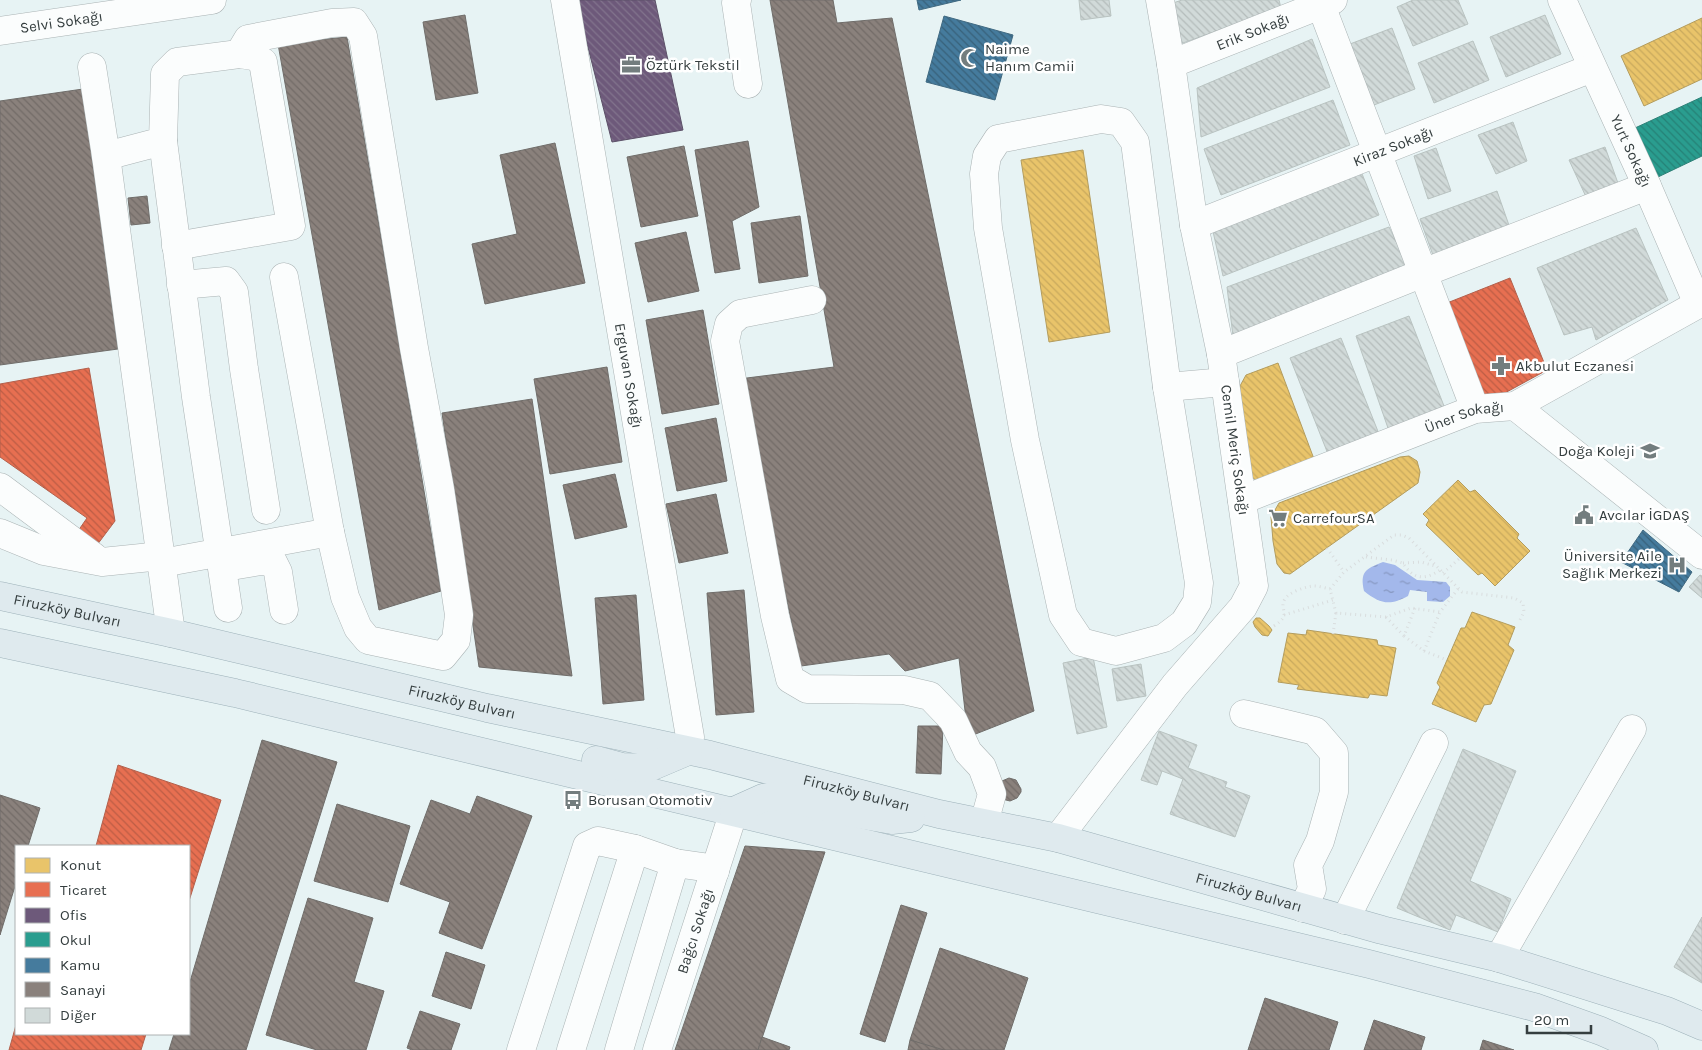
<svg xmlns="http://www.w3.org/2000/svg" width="1702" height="1050" font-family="Karla,sans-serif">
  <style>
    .water { fill: url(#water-ripples) }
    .homes { fill: url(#homes-back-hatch); stroke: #b39c5d }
    .shops { fill: url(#shops-back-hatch); stroke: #b2604c }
    .offices { fill: url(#offices-back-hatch); stroke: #5c5168 }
    .schools { fill: url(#schools-back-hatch); stroke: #2d8077 }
    .public { fill: url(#public-back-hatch); stroke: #406981 }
    .industry { fill: url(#industry-back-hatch); stroke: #706d6a }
    .building { fill: url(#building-back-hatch); stroke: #b9c3c1 }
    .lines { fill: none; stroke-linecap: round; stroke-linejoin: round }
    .minor-casing { stroke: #aab3b4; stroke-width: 29 }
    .major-casing { stroke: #9db1b9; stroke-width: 29 }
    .path { stroke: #d9ddde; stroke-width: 3; stroke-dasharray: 1 4; stroke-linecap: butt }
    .minor { stroke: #fbfdfd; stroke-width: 28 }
    .major { stroke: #dfeaee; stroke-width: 28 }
    .labels { text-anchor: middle; stroke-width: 5; stroke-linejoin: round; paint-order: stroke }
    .street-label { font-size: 15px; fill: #353e3f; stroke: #fff }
    .poi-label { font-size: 15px; fill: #353e3f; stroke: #fff; text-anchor: start }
  </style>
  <defs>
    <pattern id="water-ripples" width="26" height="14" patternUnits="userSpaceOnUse" patternTransform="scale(1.25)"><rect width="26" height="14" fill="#a3b8eb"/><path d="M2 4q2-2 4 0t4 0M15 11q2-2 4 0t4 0" fill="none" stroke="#8697c0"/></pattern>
    <pattern id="homes-back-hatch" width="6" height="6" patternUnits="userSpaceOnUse" patternTransform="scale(1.25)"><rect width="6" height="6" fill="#e9c46a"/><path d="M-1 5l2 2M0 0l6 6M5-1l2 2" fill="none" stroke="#c8a95d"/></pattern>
    <pattern id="shops-back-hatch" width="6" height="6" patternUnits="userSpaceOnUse" patternTransform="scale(1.25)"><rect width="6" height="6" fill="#e76f51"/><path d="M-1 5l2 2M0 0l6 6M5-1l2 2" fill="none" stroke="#bc5d45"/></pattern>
    <pattern id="offices-back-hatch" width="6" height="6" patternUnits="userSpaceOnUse" patternTransform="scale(1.25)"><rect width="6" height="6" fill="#6d597a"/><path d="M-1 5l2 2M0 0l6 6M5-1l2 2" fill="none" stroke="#82748d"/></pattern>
    <pattern id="schools-back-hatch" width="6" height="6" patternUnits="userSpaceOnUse" patternTransform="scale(1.25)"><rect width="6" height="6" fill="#2a9d8f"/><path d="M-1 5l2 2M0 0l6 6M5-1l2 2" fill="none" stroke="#258176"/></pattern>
    <pattern id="public-back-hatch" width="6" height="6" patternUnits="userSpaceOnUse" patternTransform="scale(1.25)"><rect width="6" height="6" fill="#457b9d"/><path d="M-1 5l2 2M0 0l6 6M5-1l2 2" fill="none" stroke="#38617a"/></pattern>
    <pattern id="industry-back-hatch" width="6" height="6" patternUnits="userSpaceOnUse" patternTransform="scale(1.25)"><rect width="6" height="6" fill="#8a817c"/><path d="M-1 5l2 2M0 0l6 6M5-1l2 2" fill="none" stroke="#726b67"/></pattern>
    <pattern id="building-back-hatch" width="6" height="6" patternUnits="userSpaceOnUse" patternTransform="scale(1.25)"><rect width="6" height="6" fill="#d1dad9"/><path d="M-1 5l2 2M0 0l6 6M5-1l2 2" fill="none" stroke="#b4bcbb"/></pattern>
  </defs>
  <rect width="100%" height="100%" fill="#e7f3f4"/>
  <path class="water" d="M1383,562L1395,565L1417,580L1446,582L1450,587V596L1443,602L1427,601V592L1410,590L1408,596C1390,606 1380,604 1364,591C1360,572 1365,569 1383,562Z"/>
  <g class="homes">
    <path d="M1702,18V79L1644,106L1621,56Z"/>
    <path d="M1083,150L1110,332L1049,342L1021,160Z"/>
    <path d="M1278,363L1314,459L1259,483L1251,476L1237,402L1240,386L1246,375Z"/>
    <path d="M1409,456L1417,461L1420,472L1418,483L1290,574L1284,573L1277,564L1273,541L1271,517L1279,503L1400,457Z"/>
    <path d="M1458,480L1470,492L1475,490L1519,534L1517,538L1530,551L1495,586L1482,573L1478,575L1426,525L1429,520L1423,514Z"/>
    <path d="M1472,612L1515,627L1508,645L1514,650L1491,704L1484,705L1476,722L1432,704L1440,687L1437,683L1447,660L1461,628H1465Z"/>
    <path d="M1256,618H1260L1269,626L1272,630L1268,636L1262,635L1255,627L1253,622Z"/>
    <path d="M1307,630L1377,640L1378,645L1396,648L1387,696L1370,694L1368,698L1297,689L1299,685L1278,682L1288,633L1306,635Z"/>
  </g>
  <g class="shops">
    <path d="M1510,278L1547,370L1492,400L1480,395L1447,303Z"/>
    <path d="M89,368L115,521L97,545L78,531L87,518L0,457V384Z"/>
    <path d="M118,765L221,800L189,901V846H96Z"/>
    <path d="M16,1025V1034H146L141,1050H9Z"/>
  </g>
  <path class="offices" d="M576,0H655L683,130L612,142Z"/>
  <path class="schools" d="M1702,97V156L1658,177L1635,128Z"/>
  <g class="public">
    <path d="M917,0H961L919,10Z"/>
    <path d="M944,16L1013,35L995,100L926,82Z"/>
    <path d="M1643,530L1692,572L1679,592L1621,562Z"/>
  </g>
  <g class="industry">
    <path d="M770,0H833L837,23L892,18L1034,711L968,737L959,658L905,671L889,654L801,666L739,379L834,367Z"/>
    <path d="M465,15L478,93L436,100L423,22Z"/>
    <path d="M347,37L441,591L379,610L278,44Z"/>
    <path d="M83,89L118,349L0,365V101Z"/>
    <path d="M748,141L759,207L732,221L740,269L715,273L695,150Z"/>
    <path d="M555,143L585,283L485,304L472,244L517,234L500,155Z"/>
    <path d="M684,146L698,216L641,227L627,157Z"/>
    <path d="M147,196L150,223L131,225L128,198Z"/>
    <path d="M800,216L808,276L759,283L751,223Z"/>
    <path d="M686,232L699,291L648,302L635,243Z"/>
    <path d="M703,310L719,404L662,414L646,320Z"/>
    <path d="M607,367L622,462L550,474L534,379Z"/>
    <path d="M532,399L572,676L479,667L442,413Z"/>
    <path d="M716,418L727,481L677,491L665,428Z"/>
    <path d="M615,474L627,527L575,539L563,485Z"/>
    <path d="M716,494L728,553L679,563L666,504Z"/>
    <path d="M744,590L754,712L716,715L707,593Z"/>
    <path d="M636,595L644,700L603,704L595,598Z"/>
    <path d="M918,726H943L941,774L916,773Z"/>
    <path d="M262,740L337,762L246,1050H169L174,1034H189V985Z"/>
    <path d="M1009,778L1016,780L1021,789V792L1017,798L1010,801L1002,799V781Z"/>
    <path d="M0,795L40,808L28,846H16V883L0,935Z"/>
    <path d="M477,796L532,816L482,949L439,933L450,902L400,884L431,800L470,814Z"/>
    <path d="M337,804L410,826L388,902L314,881Z"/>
    <path d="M745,846L825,852L758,1050H675Z"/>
    <path d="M308,898L373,918L354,982L384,991L366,1050H317L266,1035Z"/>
    <path d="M901,905L927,913L885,1042L860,1034Z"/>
    <path d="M940,948L1028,978L1004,1050H940L910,1040Z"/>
    <path d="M446,952L485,965L471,1009L432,996Z"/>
    <path d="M1265,998L1338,1022L1329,1050H1248Z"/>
    <path d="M420,1011L460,1024L451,1050H412L407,1048Z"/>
    <path d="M1374,1020L1425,1037L1421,1050H1364Z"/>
    <path d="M762,1037L790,1047L789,1050H758Z"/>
    <path d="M910,1040L944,1050H908Z"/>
    <path d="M1483,1040L1514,1050H1480Z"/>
  </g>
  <g class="building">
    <path d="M1079,0H1109L1111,16L1081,20Z"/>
    <path d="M1182,0H1279L1281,8L1180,44L1167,5Z"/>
    <path d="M1413,0H1458L1468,24L1413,46L1397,7Z"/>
    <path d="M1545,15L1561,54L1506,77L1490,37Z"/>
    <path d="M1392,28L1415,89L1374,105L1350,44Z"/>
    <path d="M1312,39L1330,87L1201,137L1197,88Z"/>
    <path d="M1473,41L1489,80L1434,103L1418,63Z"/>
    <path d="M1333,100L1350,145L1221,195L1204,149Z"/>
    <path d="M1513,122L1527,161L1496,174L1478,135Z"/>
    <path d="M1605,147L1619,186L1587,199L1569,160Z"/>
    <path d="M1436,148L1451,191L1428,199L1414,156Z"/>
    <path d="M1360,169L1379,215L1223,276L1212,227Z"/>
    <path d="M1497,191L1511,231L1434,258L1420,219Z"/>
    <path d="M1389,227L1409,267L1233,336L1227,287Z"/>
    <path d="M1636,228L1668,300L1596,340L1592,327L1564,335L1537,268Z"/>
    <path d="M1409,316L1444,406L1439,413L1389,431L1356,336Z"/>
    <path d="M1341,338L1379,434L1328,454L1290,358Z"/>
    <path d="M1700,575L1702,576V598L1689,587Z"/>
    <path d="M1093,657L1107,727L1077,734L1063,663Z"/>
    <path d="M1141,664L1146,696L1117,701L1112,669Z"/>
    <path d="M1159,731L1197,745L1188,768L1227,782L1225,787L1250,796L1235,837L1170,814L1183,779L1162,771L1157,785L1141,780Z"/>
    <path d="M1463,749L1516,771L1470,881L1511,899L1498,932L1456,915L1450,930L1397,908Z"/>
    <path d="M1702,917V983L1674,967Z"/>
  </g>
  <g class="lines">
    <g class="minor-casing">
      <g id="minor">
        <path id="s1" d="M565,0L690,737L688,751"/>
        <path d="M737,0L736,3L748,84"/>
        <path d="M1319,0L1475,409"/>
        <path id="s2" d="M1562,0L1647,186L1698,304"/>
        <path id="s3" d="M0,31L212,0"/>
        <path d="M239,54L248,39L332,23L354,22L363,36L414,348L440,489L459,615L456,640L443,656L368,640L358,628L345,597L330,532L284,277"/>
        <path id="s4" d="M1171,64L1333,0"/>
        <path d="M92,67L106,156L171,633"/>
        <path d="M1101,119L1121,122L1135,142L1167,387L1199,583L1197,602L1184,623L1164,638L1116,651L1081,642L1063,615L1025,440L988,228L984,174L987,156L998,139Z"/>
        <path d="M163,141L196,397L228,608"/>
        <path d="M106,156L163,141L165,74L177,62L239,54L254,56L263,62L291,226L176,246"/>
        <path id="s5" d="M1194,225L1592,68"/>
        <path d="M181,285L226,281L234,292L244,369L266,510"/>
        <path d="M812,300L740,314L729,324L725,341L775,616L790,679L807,689L904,690L930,696L953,720L968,752L982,767L992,794L984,823"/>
        <path d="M1221,354L1423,273L1647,186"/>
        <path d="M1167,387L1225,382"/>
        <path d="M1515,406L1702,555"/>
        <path d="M0,487L94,557"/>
        <path id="s6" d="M1242,500L1475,409L1515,406L1702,302"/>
        <path d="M0,533L44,551L102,562L161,556"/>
        <path d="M162,563L330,532"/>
        <path d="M237,565L261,561L273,562L278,572L284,610"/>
        <path d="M1244,714L1315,731L1334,753V792L1320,841L1308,865L1312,889L1303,908"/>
        <path d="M1058,838L1175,685L1243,607L1254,586L1221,354L1194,225L1171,64L1160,0"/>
        <path d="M1345,920L1434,743"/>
        <path d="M1499,958L1632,729"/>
        <path d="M521,1050L587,846L598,841L635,849L675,863L703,867L715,871"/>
        <path d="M571,1050L635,849"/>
        <path d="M619,1050L675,863"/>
        <path id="s7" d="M657,1050L734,811"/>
      </g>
    </g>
    <g class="major-casing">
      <g id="major">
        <path id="s8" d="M0,596L171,633L487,708L710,755L939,814L1058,838L1382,930L1499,958L1667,1011L1702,1026"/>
        <path d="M0,643L235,693L1369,964L1534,1007L1601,1031L1644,1050"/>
        <path d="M596,760L622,767L648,768L688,751"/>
        <path d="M734,811L763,798L780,796L852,813L892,820L911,818"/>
      </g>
    </g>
    <g class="path">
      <path d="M1327,548L1344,572"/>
      <path d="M1366,557L1392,560L1403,563C1413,579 1424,581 1440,570"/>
      <path d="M1403,563L1421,562L1435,566"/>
      <path d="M1443,573L1460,558"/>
      <path d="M1458,589L1440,612L1411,608L1386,617L1336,613L1330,589L1344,572L1394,535H1402L1409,538L1462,592L1514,598L1523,603L1524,612L1519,622"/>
      <path d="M1284,615L1333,600"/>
      <path d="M1386,617L1404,636L1415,608"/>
      <path d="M1274,626C1293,614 1278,609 1285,599C1289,592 1307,586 1314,586C1319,586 1325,588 1330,589"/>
      <path d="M1333,634L1336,613"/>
      <path d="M1404,636L1424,651L1440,612"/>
      <path d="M1424,651L1447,660"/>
    </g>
    <use href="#minor" class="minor"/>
    <use href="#major" class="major"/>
  </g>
  <defs>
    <g id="mosque-bare" transform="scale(1.5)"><path d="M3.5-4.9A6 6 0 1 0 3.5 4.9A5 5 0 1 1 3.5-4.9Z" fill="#737d7e" stroke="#fff" stroke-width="2.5" paint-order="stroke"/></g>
    <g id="office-bare" transform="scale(1.5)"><path d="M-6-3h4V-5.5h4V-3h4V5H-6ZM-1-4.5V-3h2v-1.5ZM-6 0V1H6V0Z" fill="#737d7e" stroke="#fff" stroke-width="2.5" paint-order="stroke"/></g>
    <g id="pharmacy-bare" transform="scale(1.5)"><path d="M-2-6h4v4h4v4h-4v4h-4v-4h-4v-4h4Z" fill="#737d7e" stroke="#fff" stroke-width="2.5" paint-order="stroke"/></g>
    <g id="school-bare" transform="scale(1.5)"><path d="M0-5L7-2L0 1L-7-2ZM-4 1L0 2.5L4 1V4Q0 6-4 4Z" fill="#737d7e" stroke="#fff" stroke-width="2.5" paint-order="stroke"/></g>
    <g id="civic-bare" transform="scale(1.5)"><path d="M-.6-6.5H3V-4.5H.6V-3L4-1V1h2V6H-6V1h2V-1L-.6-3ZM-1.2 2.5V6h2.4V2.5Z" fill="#737d7e" stroke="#fff" stroke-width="2.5" paint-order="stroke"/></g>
    <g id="supermarket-bare" transform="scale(1.5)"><path d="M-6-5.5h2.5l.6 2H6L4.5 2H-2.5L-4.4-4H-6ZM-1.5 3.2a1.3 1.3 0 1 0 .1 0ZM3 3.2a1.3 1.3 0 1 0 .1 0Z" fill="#737d7e" stroke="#fff" stroke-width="2.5" paint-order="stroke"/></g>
    <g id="hospital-bare" transform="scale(1.5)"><path d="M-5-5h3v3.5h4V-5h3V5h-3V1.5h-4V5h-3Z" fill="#737d7e" stroke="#fff" stroke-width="2.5" paint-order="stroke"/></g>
    <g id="bus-bare" transform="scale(1.5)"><path d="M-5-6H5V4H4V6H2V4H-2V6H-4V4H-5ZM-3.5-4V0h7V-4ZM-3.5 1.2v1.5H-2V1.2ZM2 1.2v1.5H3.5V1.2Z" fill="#737d7e" stroke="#fff" stroke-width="2.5" paint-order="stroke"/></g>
  </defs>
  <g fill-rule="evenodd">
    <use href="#mosque-bare" x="970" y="58"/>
    <use href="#office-bare" x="631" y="65"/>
    <use href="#pharmacy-bare" x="1501" y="366"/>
    <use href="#school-bare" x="1650" y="451"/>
    <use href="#civic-bare" x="1584" y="515"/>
    <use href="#supermarket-bare" x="1278" y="518"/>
    <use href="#hospital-bare" x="1677" y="565"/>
    <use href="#bus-bare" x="573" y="800"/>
  </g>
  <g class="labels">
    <g class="street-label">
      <text dy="5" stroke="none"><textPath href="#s3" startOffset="62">Selvi Sokağı</textPath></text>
      <text dy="5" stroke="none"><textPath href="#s4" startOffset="88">Erik Sokağı</textPath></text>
      <text dy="5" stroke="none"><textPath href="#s5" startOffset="214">Kiraz Sokağı</textPath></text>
      <text dy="5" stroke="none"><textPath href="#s2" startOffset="166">Yurt Sokağı</textPath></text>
      <text dy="5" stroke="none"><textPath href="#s1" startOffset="381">Erguvan Sokağı</textPath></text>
      <text dy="5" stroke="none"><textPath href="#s6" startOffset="238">Üner Sokağı</textPath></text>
      <text transform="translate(1235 450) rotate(82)" y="5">Cemil Meriç Sokağı</text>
      <text dy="5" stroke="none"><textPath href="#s8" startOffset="69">Firuzköy Bulvarı</textPath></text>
      <text dy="5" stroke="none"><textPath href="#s8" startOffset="474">Firuzköy Bulvarı</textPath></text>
      <text dy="5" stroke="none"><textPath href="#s8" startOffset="879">Firuzköy Bulvarı</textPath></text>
      <text dy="5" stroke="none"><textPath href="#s8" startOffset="1284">Firuzköy Bulvarı</textPath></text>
      <text dy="5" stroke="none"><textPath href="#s7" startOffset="125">Bağcı Sokağı</textPath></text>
    </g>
    <g class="poi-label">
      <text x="985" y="54">Naime<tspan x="985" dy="17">Hanım Camii</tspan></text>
      <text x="646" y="70">Öztürk Tekstil</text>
      <text x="1516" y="371">Akbulut Eczanesi</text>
      <text x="1635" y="456" text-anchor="end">Doğa Koleji</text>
      <text x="1599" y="520">Avcılar İGDAŞ</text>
      <text x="1293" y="523">CarrefourSA</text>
      <text x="1662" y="561" text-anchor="end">Üniversite Aile<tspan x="1662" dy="17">Sağlık Merkezi</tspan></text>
      <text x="588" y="805">Borusan Otomotiv</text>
    </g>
  </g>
  <rect x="15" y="845" width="175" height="190" fill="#ffffff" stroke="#aeb2b2"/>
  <rect x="25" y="858" width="25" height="15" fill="#e9c46a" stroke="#aeb2b2"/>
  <text x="60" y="870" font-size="15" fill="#353e3f">Konut</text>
  <rect x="25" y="882" width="25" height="15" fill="#e76f51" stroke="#aeb2b2"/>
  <text x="60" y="895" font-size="15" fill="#353e3f">Ticaret</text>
  <rect x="25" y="908" width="25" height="15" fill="#6d597a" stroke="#aeb2b2"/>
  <text x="60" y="920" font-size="15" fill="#353e3f">Ofis</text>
  <rect x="25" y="932" width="25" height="15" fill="#2a9d8f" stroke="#aeb2b2"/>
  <text x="60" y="945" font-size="15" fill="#353e3f">Okul</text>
  <rect x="25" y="958" width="25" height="15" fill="#457b9d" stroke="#aeb2b2"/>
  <text x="60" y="970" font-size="15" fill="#353e3f">Kamu</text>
  <rect x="25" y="982" width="25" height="15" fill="#8a817c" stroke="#aeb2b2"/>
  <text x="60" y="995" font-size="15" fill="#353e3f">Sanayi</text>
  <rect x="25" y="1008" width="25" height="15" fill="#d1dad9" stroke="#aeb2b2"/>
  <text x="60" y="1020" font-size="15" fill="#353e3f">Diğer</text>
  <path d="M1527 1025v8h64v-8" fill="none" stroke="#353e3f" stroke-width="2.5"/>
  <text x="1534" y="1025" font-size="15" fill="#353e3f" stroke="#ffffff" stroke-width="4" paint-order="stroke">20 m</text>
</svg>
